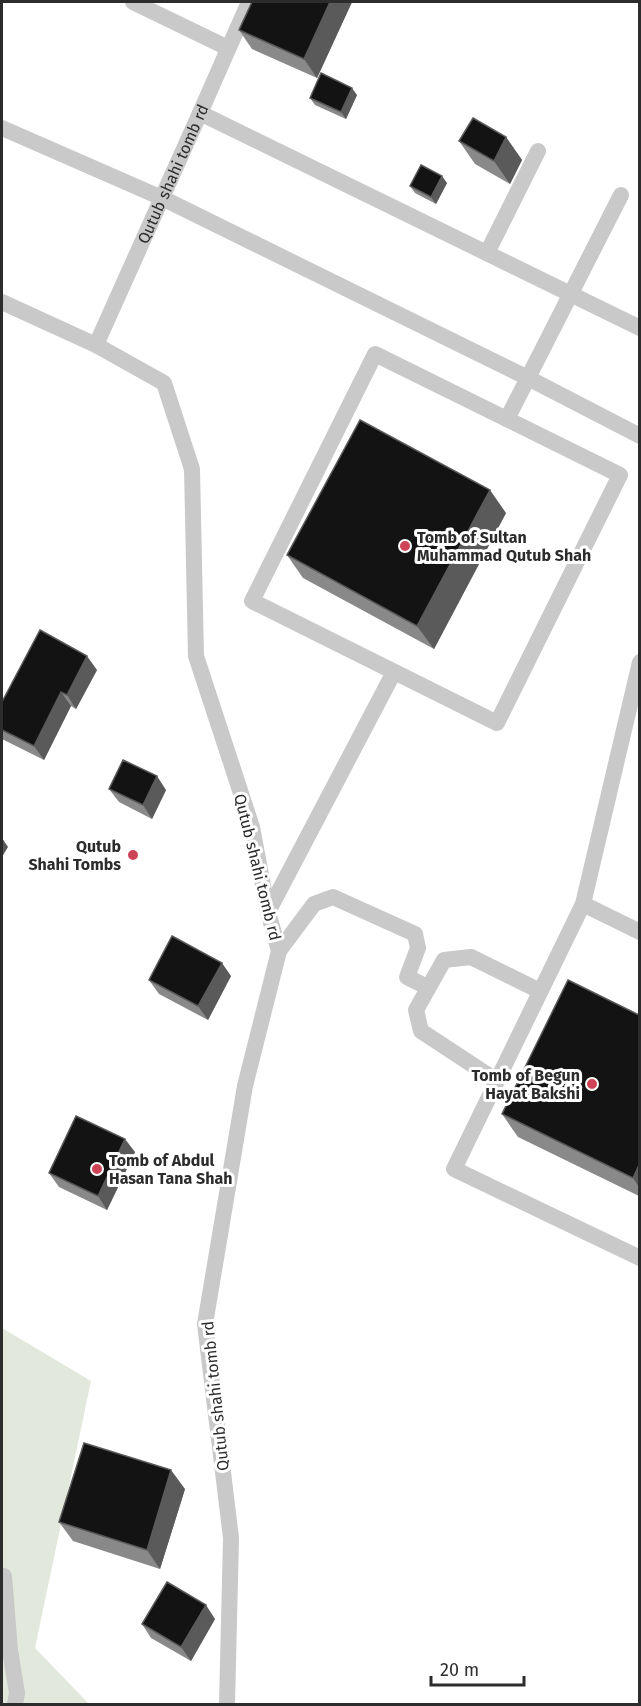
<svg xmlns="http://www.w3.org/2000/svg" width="641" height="1706" font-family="'Fira Sans',sans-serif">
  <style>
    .green { fill: #e3e8dc }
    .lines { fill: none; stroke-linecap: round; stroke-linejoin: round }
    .service { stroke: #c9c9c9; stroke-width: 16 }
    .wall { fill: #898989 }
    .shaded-wall { fill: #5a5a5a }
    .building { fill: #131313; stroke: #5a5a5a; stroke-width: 1.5 }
    .poi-dot { fill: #cf4357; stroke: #fff; stroke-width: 2 }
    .labels { text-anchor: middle; stroke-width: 6; stroke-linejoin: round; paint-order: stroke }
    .street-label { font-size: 16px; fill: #2c2c2c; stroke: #fff }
    .poi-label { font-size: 16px; font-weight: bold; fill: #2c2c2c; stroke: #fff; text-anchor: start }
  </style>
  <rect width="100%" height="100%" fill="#fff"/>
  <path class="green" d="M2,1328L91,1381L35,1648L89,1704H2Z"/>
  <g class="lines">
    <g class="service">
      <path d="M133,2L228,48"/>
      <path d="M200,113L640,328"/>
      <path d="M2,128L162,198L528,378L640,436"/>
      <path d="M487,253L538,151"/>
      <path d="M2,302L96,345"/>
      <path d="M375,354L620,475L497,723L252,601Z"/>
      <path d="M507,419L621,195"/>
      <path d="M640,662L583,904L640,932"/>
      <path d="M583,904L454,1169L640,1258"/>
      <path d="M268,912L394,672"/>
      <path d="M279,951L314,904L333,897L415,934L418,948L407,977L427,987"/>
      <path d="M497,1081L421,1031L416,1010L444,960L471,957L540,991"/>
      <path d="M4,1576L10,1650L17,1693L15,1704"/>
      <path id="s1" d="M227,1704L231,1538L205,1324L245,1086L279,951L268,912L252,827L196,656L192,469L164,383L96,345L200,113L249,2"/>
    </g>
  </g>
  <g class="wall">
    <path d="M252,2H352L317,78L252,49L239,30Z"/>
    <path d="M357,95L346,119L315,105L310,98Z"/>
    <path d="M506,137L522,160L510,184L475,164L459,141Z"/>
    <path d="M447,183L436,204L415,193L410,186Z"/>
    <path d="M506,513L434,649L303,578L287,555Z"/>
    <path d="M97,670L76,709L71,706L44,760L2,739V702L12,684Z"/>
    <path d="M109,789L166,790L152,819L119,802Z"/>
    <path d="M231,976L208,1020L159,994L149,980Z"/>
    <path d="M639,1015V1196L518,1137L502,1114Z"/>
    <path d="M135,1152L107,1210L59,1187L49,1173Z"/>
    <path d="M185,1489L160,1569L73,1541L59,1522Z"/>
    <path d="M215,1619L191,1661L151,1638L142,1624Z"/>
  </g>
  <g class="shaded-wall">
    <path d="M330,2H352L317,78L304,59Z"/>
    <path d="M352,88L357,95L346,119L341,112Z"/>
    <path d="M506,137L522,160L510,184L494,161Z"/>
    <path d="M442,176L447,183L436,204L431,197Z"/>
    <path d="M490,490L506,513L434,649L417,626Z"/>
    <path d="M87,656L97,670L76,709L67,695Z"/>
    <path d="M61,692L71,706L44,760L34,746Z"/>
    <path d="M157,776L166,790L152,819L143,805Z"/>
    <path d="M2,838L8,847L2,857Z"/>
    <path d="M222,963L231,976L208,1020L198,1006Z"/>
    <path d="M125,1139L135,1152L107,1210L98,1196Z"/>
    <path d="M639,1165V1187L633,1178Z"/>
    <path d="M171,1470L185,1489L160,1569L147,1550Z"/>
    <path d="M206,1605L215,1619L191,1661L181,1647Z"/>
  </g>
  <g class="building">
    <path d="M252,2H330L304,59L239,30Z"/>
    <path d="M321,73L352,88L341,112L310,98Z"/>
    <path d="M473,118L506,137L494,161L459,141Z"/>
    <path d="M421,165L442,176L431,197L410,186Z"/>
    <path d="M360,420L490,490L417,626L287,555Z"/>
    <path d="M40,630L87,656L67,695L61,692L34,746L2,730V702Z"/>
    <path d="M123,760L157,776L143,805L109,789Z"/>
    <path d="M172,936L222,963L198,1006L149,980Z"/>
    <path d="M568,980L639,1015V1165L633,1178L502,1114Z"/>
    <path d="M76,1116L125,1139L98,1196L49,1173Z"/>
    <path d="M84,1443L171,1470L147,1550L59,1522Z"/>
    <path d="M167,1582L206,1605L181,1647L142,1624Z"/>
  </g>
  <g class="poi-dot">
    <circle cx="405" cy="546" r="6"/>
    <circle cx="133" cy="855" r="6"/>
    <circle cx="592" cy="1084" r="6"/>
    <circle cx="97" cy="1169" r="6"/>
  </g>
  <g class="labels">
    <g class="street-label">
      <text dy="6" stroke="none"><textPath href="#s1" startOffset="1612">Qutub shahi tomb rd</textPath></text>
      <text transform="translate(258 867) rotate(76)" y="6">Qutub shahi tomb rd</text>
      <text transform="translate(215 1396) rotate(-96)" y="6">Qutub shahi tomb rd</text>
    </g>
    <g class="poi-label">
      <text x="417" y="543">Tomb of Sultan<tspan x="417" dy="18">Muhammad Qutub Shah</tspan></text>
      <text x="121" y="852" text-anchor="end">Qutub<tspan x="121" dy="18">Shahi Tombs</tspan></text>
      <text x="580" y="1081" text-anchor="end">Tomb of Begun<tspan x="580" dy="18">Hayat Bakshi</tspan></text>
      <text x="109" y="1166">Tomb of Abdul<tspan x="109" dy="18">Hasan Tana Shah</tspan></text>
    </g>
  </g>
  <rect width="641" height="1706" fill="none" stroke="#2c2c2c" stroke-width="6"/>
  <path d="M431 1676v9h93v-9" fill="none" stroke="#2c2c2c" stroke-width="3"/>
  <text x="440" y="1676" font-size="18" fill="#2c2c2c" stroke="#ffffff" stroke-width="4.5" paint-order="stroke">20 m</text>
</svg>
